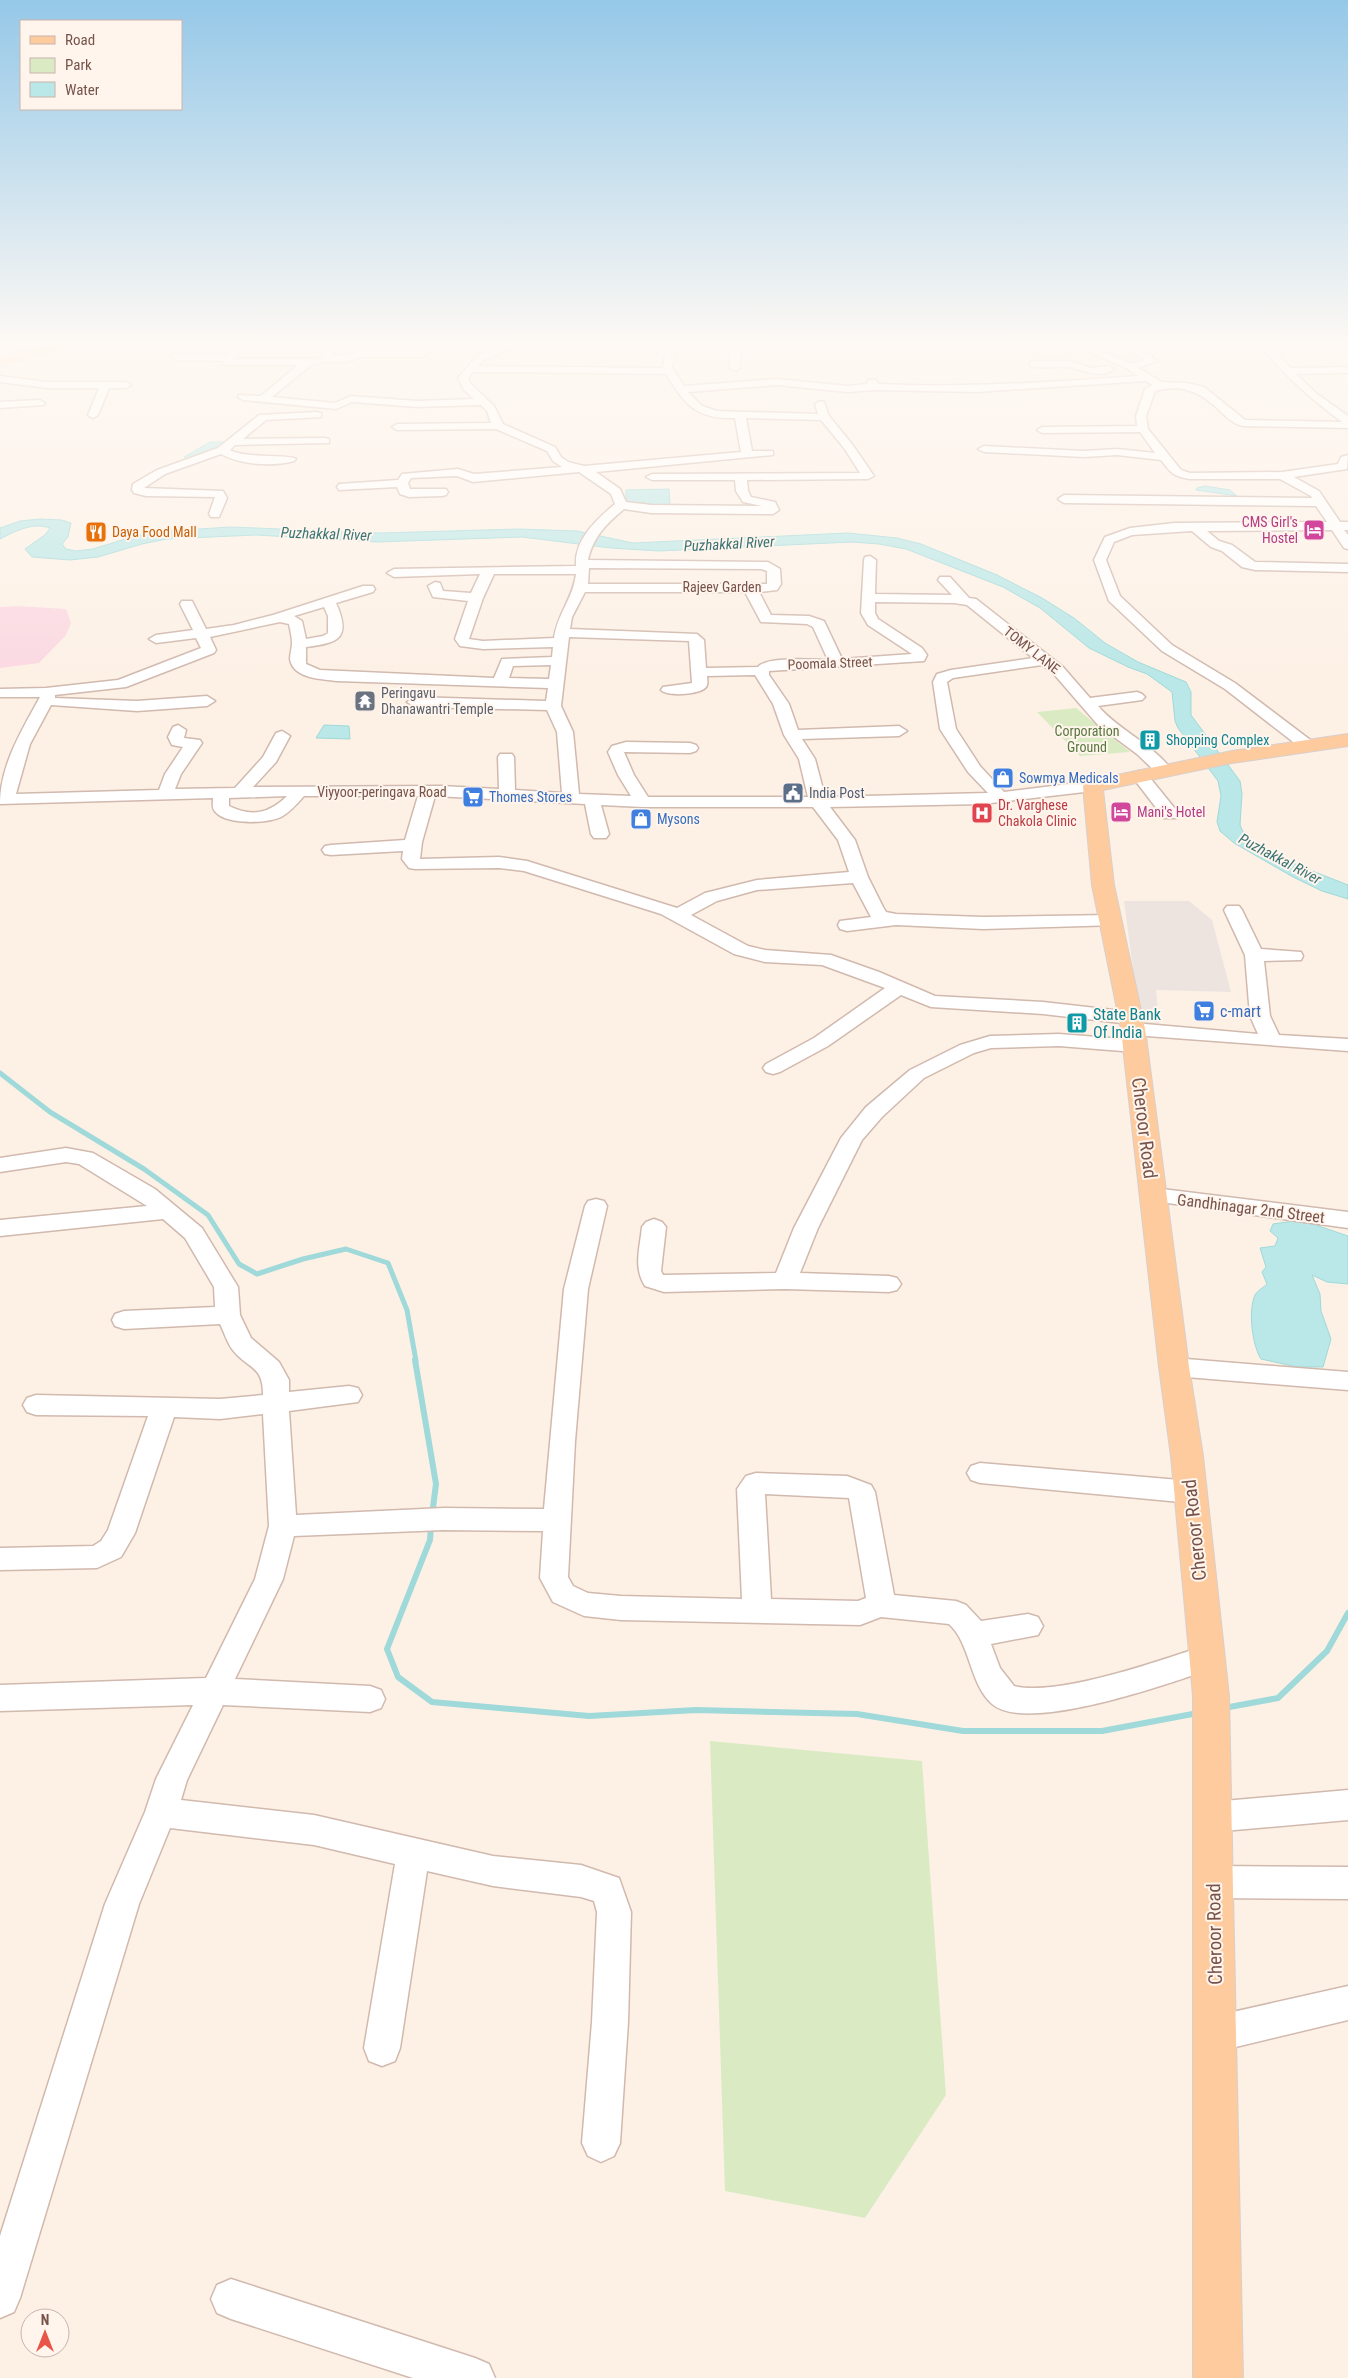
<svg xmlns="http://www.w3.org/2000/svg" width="1348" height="2378" font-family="'Roboto Condensed',sans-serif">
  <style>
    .industrial { fill: #ede4e0 }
    .medical { fill: #fbd9e2 }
    .green { fill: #daebc4 }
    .water { fill: #bae7e7; stroke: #9fd9d9 }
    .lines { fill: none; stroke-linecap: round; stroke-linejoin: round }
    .stream-far1 { stroke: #9fd9d9; stroke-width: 5 }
    .stream { stroke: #9fd9d9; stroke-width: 6 }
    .minor-casing { stroke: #d1b9ae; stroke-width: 3 }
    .major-casing { stroke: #d9cfcc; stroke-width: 2 }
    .minor { fill: #fff; fill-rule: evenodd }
    .major { fill: #fdcb9d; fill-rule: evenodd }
    .labels { text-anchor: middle; stroke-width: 4; stroke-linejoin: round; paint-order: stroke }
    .far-hotel-label { font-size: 14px; fill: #b23c85; stroke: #fff5ed; text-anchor: end }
    .far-food-label { font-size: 14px; fill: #c56008; stroke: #fff5ed; text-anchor: start }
    .far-street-label { font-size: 14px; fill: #77534a; stroke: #fff5ed }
    .far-worship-label { font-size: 14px; fill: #5b616d; stroke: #fff5ed; text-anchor: start }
    .far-park-label { font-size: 14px; fill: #58773f; stroke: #fff5ed }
    .far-culture-label { font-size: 14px; fill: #0d838f; stroke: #fff5ed; text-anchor: start }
    .far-shop-label { font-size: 14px; fill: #366cbe; stroke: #fff5ed; text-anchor: start }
    .far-service-label { font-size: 14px; fill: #4e5e75; stroke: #fff5ed; text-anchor: start }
    .far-health-label { font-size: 14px; fill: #be3a42; stroke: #fff5ed; text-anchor: start }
    .far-water-label { font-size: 15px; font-style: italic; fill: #3a7475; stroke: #fff5ed }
    .shop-label { font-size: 16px; fill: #366cbe; stroke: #fff5ed; text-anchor: start }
    .culture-label { font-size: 16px; fill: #0d838f; stroke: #fff5ed; text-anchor: start }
    .street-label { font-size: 16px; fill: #77534a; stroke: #fff5ed }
    .near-street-label { font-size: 19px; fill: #77534a; stroke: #fff5ed }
  </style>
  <rect width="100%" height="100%" fill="#fdf1e6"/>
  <path class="industrial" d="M1124,901H1189L1212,920L1231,992L1156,990L1159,1023L1140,1022Z"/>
  <path class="medical" d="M17,606L66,609L71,623L66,635L39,663L0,668V607Z"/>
  <g class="green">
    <path d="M1076,708L1130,752L1080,756L1037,712Z"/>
    <path d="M710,1741L922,1761L946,2095L865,2218L725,2191Z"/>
  </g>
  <g class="water">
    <path d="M210,442H231L192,459L184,457Z"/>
    <path d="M1205,486L1230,490L1237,496L1196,490L1197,488Z"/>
    <path d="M669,489L670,505L626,504V490Z"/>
    <path d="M40,519L62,520L71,523L68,537L62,544L66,549L76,551L93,549L135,536L169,531L230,527L381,533L519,529L577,531L633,543L848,533L897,538L921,544L997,575L1042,598L1074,618L1105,643L1138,662L1186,682L1191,692V715L1240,781L1242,794L1240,825L1245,836L1297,865L1348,885V899L1322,891L1293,877L1234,843L1220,831L1217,822L1221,796L1218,781L1178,728L1175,721L1172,692L1147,674L1128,667L1089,648L1040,608L1003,587L906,549L879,544L852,542L659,551L611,548L522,537L377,542L256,535L167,539L142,544L98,557L70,560L32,557L25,549L46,534L50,528C32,522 16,531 0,539V528L20,521Z"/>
    <path d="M324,725L349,726L350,739L316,738Z"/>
    <path d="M1301,1220L1348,1236V1284L1327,1282L1312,1275L1320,1294L1321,1311L1331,1339L1323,1367H1297L1261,1359C1252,1345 1248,1310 1255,1295C1257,1291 1264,1287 1267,1284L1262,1272L1266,1267L1260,1248L1275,1246L1278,1238L1270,1231L1273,1224Z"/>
  </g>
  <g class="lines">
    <path class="stream-far1" d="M0,1073L50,1112L144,1169L208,1215L239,1264L257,1274L303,1259L346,1249L388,1263L407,1310L416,1361"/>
    <g class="stream">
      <path d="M415,1360L436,1484L432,1515"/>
      <path d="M431,1526L430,1540L387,1649L398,1677L432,1702L589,1716L696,1710L857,1714L963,1731H1102L1198,1713"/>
      <path d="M1224,1708L1278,1698L1327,1651L1348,1613"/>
    </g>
    <g class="minor-casing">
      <g id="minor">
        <path d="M0,342C12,342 34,341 44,349L39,352L0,346Z"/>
        <path d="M237,342H246L234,359H316L322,357L329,342H339L332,356H346L359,351H421L431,342H523L482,361L478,366L663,368L665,355L656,352L652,346L607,348L564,345L560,342H673L672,345L661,346L675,354L672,367L684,386L777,379L848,386L867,384L868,380H876L878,384C965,388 1051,382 1138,376L1126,368L1087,351L1095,349L1132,364L1144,360L1127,348V344L1130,343L1240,342L1236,345L1141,348L1157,361L1138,368L1162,382L1187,383L1204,387L1245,420L1342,422C1310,398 1282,374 1258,342H1268L1290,368L1348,367V373L1296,374L1316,393L1348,416V428L1243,426C1233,424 1225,416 1218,409C1199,391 1180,384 1155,391L1146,416L1148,429L1181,470L1190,473L1282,472L1338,464L1341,457L1348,455L1347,469L1294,477L1319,491L1340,522H1348V530H1344L1348,535V549L1344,548L1332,530L1207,531L1219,541L1232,545L1255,562L1348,564V572L1255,570L1242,567L1222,551L1211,547L1192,531L1132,535L1114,542L1106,560L1120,596L1172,645L1235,683L1313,742L1315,745L1313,748H1301L1225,689L1162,651L1109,601L1094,560L1105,537L1130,528L1174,523L1327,522L1316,506L1064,503L1058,499L1064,495L1312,498L1311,496L1280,479H1190C1173,476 1172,474 1161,460L1117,455L1084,457L984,452L978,449L984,446L1084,451L1117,449L1155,453L1140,432L1042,433L1037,430L1042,427L1137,426L1136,416L1145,389L1152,385L1146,381L977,392L873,390L848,392L777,385L688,392L702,406L717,411L818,414L815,404L820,401L824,402L829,416L852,444L874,476L868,479L747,480L748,491L751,497L775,502L779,510L773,514L651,513L624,509C606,524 593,537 588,560L768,562L780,569L781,584L777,590L759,592L771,615L809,616L824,621L842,659L912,654L868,625L861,613L864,560L865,557L870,556L876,560L875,594L952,595L938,580L940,577H950L969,598L976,599L1063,667L1090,698L1137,692L1142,694L1145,697L1142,700L1098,706C1119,731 1154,744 1173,772L1171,775H1159L1137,754L1098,725L1053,673L1042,665L953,678L947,682L956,729L980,766L1004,792L1093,781L1099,783L1101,786L1099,789L1093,791L983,804L830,807L855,840L868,877L883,907L886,912L896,914L983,917L1111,915L1118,917L1120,921L1118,925L983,929L896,925L847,931L840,929L838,925L840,921L871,917L853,883L757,890L717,901L691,915L748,946L765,950L831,955L879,972L935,996L1043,1002L1131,1012L1138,1014L1141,1018L1134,1023L1258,1034L1250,1016L1245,955L1224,910L1227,906H1239L1242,910L1261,949L1301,952L1303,956L1301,960L1264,961L1270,1016L1279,1035L1348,1039V1051L1133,1035L1126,1033L1123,1029L1130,1024L1043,1014L931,1007L901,995L828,1046L780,1072L773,1074L766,1072L763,1068L766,1064L814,1038L885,988L822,965L765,962L734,954L661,914L524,871L499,868L415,869L409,868L402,859L403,851L331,855L325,854L322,850L325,846L331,845L405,840L418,796H304C297,804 290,812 281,817C266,824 223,825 214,810C212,807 213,802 213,798L0,804C0,765 22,730 40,697H0V689L46,688L118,680L201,648L196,638L156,643L149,639L156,635L193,630L180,604L182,601H192L206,629L234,625L273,615L363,586H373L375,589L373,592L336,603C352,639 338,643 306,647V664L320,670L494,678L502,659L552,657L553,647L483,649L460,646L455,639L468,601L433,597L428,586L435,582L440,583L443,591L471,593L480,574L394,577L387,573L394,569L576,566C574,540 596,520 615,504L611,494L579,472L473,482L457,476L411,478L408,483L410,489H446L448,492L446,495L442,496L409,497L400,494L397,487L339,490L337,487L339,484L398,480L402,474L458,469L474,474L562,467L553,461L547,451L496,429L397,430L392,427L397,424L491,423L487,411L481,405L417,407L352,402L336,409L243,400L238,397L239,395L261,396L298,365H227L223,364V361L176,360L171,357L176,354L227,355ZM501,346L476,357L458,378L464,390L474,399L417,401L351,396L335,403L272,397L311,365L327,362H347L360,357H423L437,347ZM473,372L666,374C686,406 696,419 735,418L741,452L584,466L568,462L561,457L555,447L503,424L494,406L470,383L468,378ZM746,418L821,420L844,448L860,473L652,474L646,477L652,480H735L736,491L743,502L762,506L651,505L626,502L620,489L596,472L773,455V451H752ZM589,568L761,569L767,571V584H588ZM494,574H576C573,599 558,612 554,638L483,641L469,639L483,598ZM585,592H745L761,622L807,624L813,627L828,660C813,660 767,656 758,667L706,668L704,640L697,634L570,629L572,617ZM875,602L954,603L967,605L1033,658L951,670L937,674L933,682L940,729L968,772L988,793L825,797L815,759L802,739L899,736L907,731L899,726L798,730L789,704L769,675V671L924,661L927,655L922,648L878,619L875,613ZM324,607L328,616V633L323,636L306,639L302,621L294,616ZM280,622L289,624C290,630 292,636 292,643C292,648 290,654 290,659C293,679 322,679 337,681L548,688L546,701L415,697L407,702L415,707L547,710L557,732L562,793L515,790L514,757L512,754H500L498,757L499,789L441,786L253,787L276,762L290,736L282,731L276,733L263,757L235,788L175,789L181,774L202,743L200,740L184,738L186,730L178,725L173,727L168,737L172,745L183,747L165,774L159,790L16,794L30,744L51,705L137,711L207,706L215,701L207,696L137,701L55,698V695L126,687L214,653L216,650L210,637ZM569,637L689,641L692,683L663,687L661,690C666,697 705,695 707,685C708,682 707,679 707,676L755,675L773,704L784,735L799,759L808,797H648L634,775L624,752L690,753L696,751L698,748L696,745L690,743L626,742L612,746L608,752L618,775L631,796L579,794L573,732L561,706ZM551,665L549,679L509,678L513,666ZM287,796C269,814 251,817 229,806V798ZM435,796L585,804L591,834L594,838H606L609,834L601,805L643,807H813L838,840L849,872L757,880L705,893L677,908L527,861L499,857L420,859L422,842Z"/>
        <path d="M731,342H741L740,368L735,371L730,368Z"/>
        <path d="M789,342H799L796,349H790Z"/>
        <path d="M1034,361H1070L1092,368L1109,366L1114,369C1100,381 1082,368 1067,367C1055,366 1042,369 1030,366V362Z"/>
        <path d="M0,376L47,382H126L131,385L126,388H109L98,415L93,418L88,415L99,388H47L0,382Z"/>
        <path d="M40,400L45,403L44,405L0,408V402Z"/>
        <path d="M317,412L321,413V417L266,420L243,439L325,438L329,439V443L235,445L230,450C247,459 290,454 296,459L294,461C271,467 242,465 221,454L165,474L144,488L223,491L227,498L219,517H211L209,514L215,497L146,496L134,493L132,490L133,484L157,470L218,448L259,415Z"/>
        <path d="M1140,771L1146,773L1176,810L1178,814L1176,818H1164L1134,779L1132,776L1134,773Z"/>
        <path d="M1059,1034L1135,1040L1142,1042L1145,1046L1142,1050L1135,1052L1059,1046L991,1048L974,1053L924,1078L882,1117L862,1140L818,1228L800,1273L889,1276L897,1278L901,1284L897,1290L889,1292L785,1289L664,1292L645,1286C633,1267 640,1248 642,1227L646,1222L654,1219L662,1222L666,1227L661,1271L663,1275L776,1273L794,1228L841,1138L866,1107L910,1070L960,1045L990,1036Z"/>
        <path d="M66,1148L93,1153L155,1189L202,1228L238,1287L240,1315L251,1338L279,1362L289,1380V1392L349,1386L358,1388L362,1395L358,1402L289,1411L296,1515L444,1508L544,1509L564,1289L585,1206L588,1201L596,1199L604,1201L607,1206L588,1289L575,1441L568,1577L573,1586L588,1593L621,1596L742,1599L737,1489L746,1476L756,1473L847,1476L871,1485L875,1492L894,1595L956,1601L966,1605L981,1621L1028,1614L1038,1617L1043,1626L1038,1635L991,1644L1000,1668L1014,1686C1058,1697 1162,1660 1207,1645L1217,1649L1222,1658L1217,1667C1176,1681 1027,1735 992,1704C969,1683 971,1644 949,1624L881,1617L860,1625L621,1620L584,1616L553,1602L540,1578L543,1531L444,1530L294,1536L283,1579L235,1679L370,1686L381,1690L385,1699L381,1708L370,1712L223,1705L187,1780L181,1800L314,1815L493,1856L581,1865L619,1878L631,1912L628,2022L620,2143L614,2156L601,2162L588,2156L582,2143L592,2022L597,1912L594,1901L581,1897L493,1886L427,1871L400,2048L395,2061L382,2066L369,2061L364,2048L395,1864L314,1845L170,1828L139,1904L20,2298L14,2312L0,2318V2236L105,1904L145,1812L156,1779L193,1705L0,1711V1685L206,1678L255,1579L269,1526L263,1414L220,1419L174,1417L135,1533L121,1557L97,1568L0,1570V1548L93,1546L101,1541L108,1530L148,1416L36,1415L27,1412L23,1405L27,1398L36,1395L220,1399L263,1395C263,1364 248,1370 232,1349C227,1342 224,1332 220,1324L124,1329L115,1326L112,1320L115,1314L124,1311L215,1307L214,1287L185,1238L163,1219L0,1236V1220L147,1206L79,1164L66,1162L0,1172V1158ZM765,1494L849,1498L866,1598L858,1601L771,1599Z"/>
        <path d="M1154,1188L1348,1212V1228L1146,1200L1143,1195L1146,1190Z"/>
        <path d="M1174,1358L1348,1372V1390L1174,1376L1165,1373L1161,1367L1165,1361Z"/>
        <path d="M980,1463L1191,1481L1201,1485L1205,1492L1201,1499L1191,1503L980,1483L971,1480L967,1473L971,1466Z"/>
        <path d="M1348,1790V1820L1212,1832L1201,1827L1196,1817L1201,1807L1212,1802Z"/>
        <path d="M1213,1866L1348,1867V1899L1213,1898L1201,1893L1196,1882L1201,1871Z"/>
        <path d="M1348,1986V2020L1215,2052L1202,2047L1197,2034L1202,2021L1215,2016Z"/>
        <path d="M231,2279L475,2358L489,2364L495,2378H413L231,2319L217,2313L211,2299L217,2285Z"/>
      </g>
    </g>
    <g class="major-casing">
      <g id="major">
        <path d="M59,342H79L0,367V359Z"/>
        <path d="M1348,734V746L1232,763L1103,790L1114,885L1145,1029L1189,1367L1203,1456L1229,1696L1243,2378H1193V1696L1171,1456L1159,1367L1121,1029L1092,885L1083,786L1086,782L1093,780L1232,751Z"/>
      </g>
    </g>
    <use href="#minor" class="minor"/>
    <use href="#major" class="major"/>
  </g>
  <linearGradient id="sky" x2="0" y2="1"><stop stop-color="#95c8e8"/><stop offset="0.51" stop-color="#fef9f4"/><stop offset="1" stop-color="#fef9f4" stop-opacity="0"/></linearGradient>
  <rect width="1348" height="675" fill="url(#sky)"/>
  <defs>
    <g id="hotel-square" transform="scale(1.125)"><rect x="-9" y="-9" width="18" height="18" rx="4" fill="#d1479c" stroke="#fff5ed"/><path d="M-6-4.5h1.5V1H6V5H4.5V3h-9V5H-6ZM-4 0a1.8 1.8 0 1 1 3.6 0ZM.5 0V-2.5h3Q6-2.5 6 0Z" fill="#fff"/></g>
    <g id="restaurant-square" transform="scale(1.125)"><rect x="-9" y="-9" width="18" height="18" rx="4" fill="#e8710a" stroke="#fff5ed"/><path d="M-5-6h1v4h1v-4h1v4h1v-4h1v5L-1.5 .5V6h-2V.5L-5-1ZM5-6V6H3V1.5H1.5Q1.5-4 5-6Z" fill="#fff"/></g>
    <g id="temple-square" transform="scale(1.125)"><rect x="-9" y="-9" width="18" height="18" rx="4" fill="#6b7280" stroke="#fff5ed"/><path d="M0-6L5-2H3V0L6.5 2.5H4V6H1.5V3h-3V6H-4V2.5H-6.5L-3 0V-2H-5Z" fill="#fff"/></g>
    <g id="building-square" transform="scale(1.125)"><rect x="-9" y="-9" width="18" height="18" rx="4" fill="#0f9aa8" stroke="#fff5ed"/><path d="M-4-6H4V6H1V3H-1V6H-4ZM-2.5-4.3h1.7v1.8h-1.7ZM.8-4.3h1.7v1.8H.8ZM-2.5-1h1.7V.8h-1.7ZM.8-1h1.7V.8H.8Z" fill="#fff"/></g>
    <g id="shop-square" transform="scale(1.125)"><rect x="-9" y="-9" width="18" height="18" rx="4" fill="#3f7fe0" stroke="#fff5ed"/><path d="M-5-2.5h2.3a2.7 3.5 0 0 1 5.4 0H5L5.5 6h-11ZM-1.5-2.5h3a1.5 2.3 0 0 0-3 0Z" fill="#fff"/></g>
    <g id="civic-square" transform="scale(1.125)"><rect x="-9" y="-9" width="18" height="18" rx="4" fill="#5c6f8a" stroke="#fff5ed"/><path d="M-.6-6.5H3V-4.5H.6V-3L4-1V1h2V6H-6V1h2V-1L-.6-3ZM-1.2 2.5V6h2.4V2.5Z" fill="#fff"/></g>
    <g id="supermarket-square" transform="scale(1.125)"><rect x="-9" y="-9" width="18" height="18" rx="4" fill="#3f7fe0" stroke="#fff5ed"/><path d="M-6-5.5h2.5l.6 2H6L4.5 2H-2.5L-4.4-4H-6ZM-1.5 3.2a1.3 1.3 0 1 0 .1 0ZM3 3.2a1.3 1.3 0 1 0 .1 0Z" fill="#fff"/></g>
    <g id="hospital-square" transform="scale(1.125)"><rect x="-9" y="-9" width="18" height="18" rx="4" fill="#e0444e" stroke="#fff5ed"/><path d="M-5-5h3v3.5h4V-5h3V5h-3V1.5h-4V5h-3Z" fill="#fff"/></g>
  </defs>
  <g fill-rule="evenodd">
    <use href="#hotel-square" x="1314" y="530"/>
    <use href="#restaurant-square" x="96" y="532"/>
    <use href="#temple-square" x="365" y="701"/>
    <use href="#building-square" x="1150" y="740"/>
    <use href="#shop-square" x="1003" y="778"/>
    <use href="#civic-square" x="793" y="793"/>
    <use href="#supermarket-square" x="473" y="797"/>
    <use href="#hotel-square" x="1121" y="812"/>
    <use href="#hospital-square" x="982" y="813"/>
    <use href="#shop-square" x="641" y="819"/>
    <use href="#supermarket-square" x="1204" y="1011"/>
    <use href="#building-square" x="1077" y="1023"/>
  </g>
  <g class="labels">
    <g class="far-hotel-label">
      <text x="1298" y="527">CMS Girl's<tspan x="1298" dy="16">Hostel</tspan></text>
      <text x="1137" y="817" text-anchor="start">Mani's Hotel</text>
    </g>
    <g class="far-food-label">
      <text x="112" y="537">Daya Food Mall</text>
    </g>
    <g class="far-street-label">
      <text x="722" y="592">Rajeev Garden</text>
      <text transform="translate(1032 650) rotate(38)" y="5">TOMY LANE</text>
      <text transform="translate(830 663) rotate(-2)" y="5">Poomala Street</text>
      <text x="382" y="797">Viyyoor-peringava Road</text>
    </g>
    <g class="far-worship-label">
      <text x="381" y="698">Peringavu<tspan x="381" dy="16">Dhanawantri Temple</tspan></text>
    </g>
    <g class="far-park-label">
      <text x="1087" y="736">Corporation<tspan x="1087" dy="16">Ground</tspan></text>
    </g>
    <g class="far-culture-label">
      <text x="1166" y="745">Shopping Complex</text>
    </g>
    <g class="far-shop-label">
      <text x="1019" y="783">Sowmya Medicals</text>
      <text x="489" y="802">Thomes Stores</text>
      <text x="657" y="824">Mysons</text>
    </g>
    <g class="far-service-label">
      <text x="809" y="798">India Post</text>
    </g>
    <g class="far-health-label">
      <text x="998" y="810">Dr. Varghese<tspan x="998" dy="16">Chakola Clinic</tspan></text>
    </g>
    <g class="far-water-label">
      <text transform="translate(326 534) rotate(2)" y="5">Puzhakkal River</text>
      <text transform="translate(729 544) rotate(-3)" y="5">Puzhakkal River</text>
      <text transform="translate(1280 859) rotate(28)" y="5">Puzhakkal River</text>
    </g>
    <g class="shop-label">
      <text x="1220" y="1017">c-mart</text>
    </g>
    <g class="culture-label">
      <text x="1093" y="1020">State Bank<tspan x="1093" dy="18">Of India</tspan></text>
    </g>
    <g class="street-label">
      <text transform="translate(1251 1208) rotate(7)" y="6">Gandhinagar 2nd Street</text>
    </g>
    <g class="near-street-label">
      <text transform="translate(1145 1128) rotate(83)" y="7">Cheroor Road</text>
      <text transform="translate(1194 1530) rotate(-96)" y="7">Cheroor Road</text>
      <text transform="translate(1214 1934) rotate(-91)" y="7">Cheroor Road</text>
    </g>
  </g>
  <rect x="20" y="20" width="162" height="90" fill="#fff5ed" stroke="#c9b4ac"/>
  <rect x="30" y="36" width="25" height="8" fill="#fdcb9d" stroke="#c9b4ac"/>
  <text x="65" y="45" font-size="15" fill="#77534a">Road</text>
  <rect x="30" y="58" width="25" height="15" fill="#daebc4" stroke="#c9b4ac"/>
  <text x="65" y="70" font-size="15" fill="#77534a">Park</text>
  <rect x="30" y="82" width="25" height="15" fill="#bae7e7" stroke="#c9b4ac"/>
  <text x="65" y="95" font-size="15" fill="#77534a">Water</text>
  <g transform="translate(45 2333)"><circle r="24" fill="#fff5ed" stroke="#c9b4ac"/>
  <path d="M0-4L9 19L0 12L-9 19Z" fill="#e95448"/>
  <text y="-8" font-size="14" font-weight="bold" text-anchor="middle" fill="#77534a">N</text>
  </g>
</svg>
